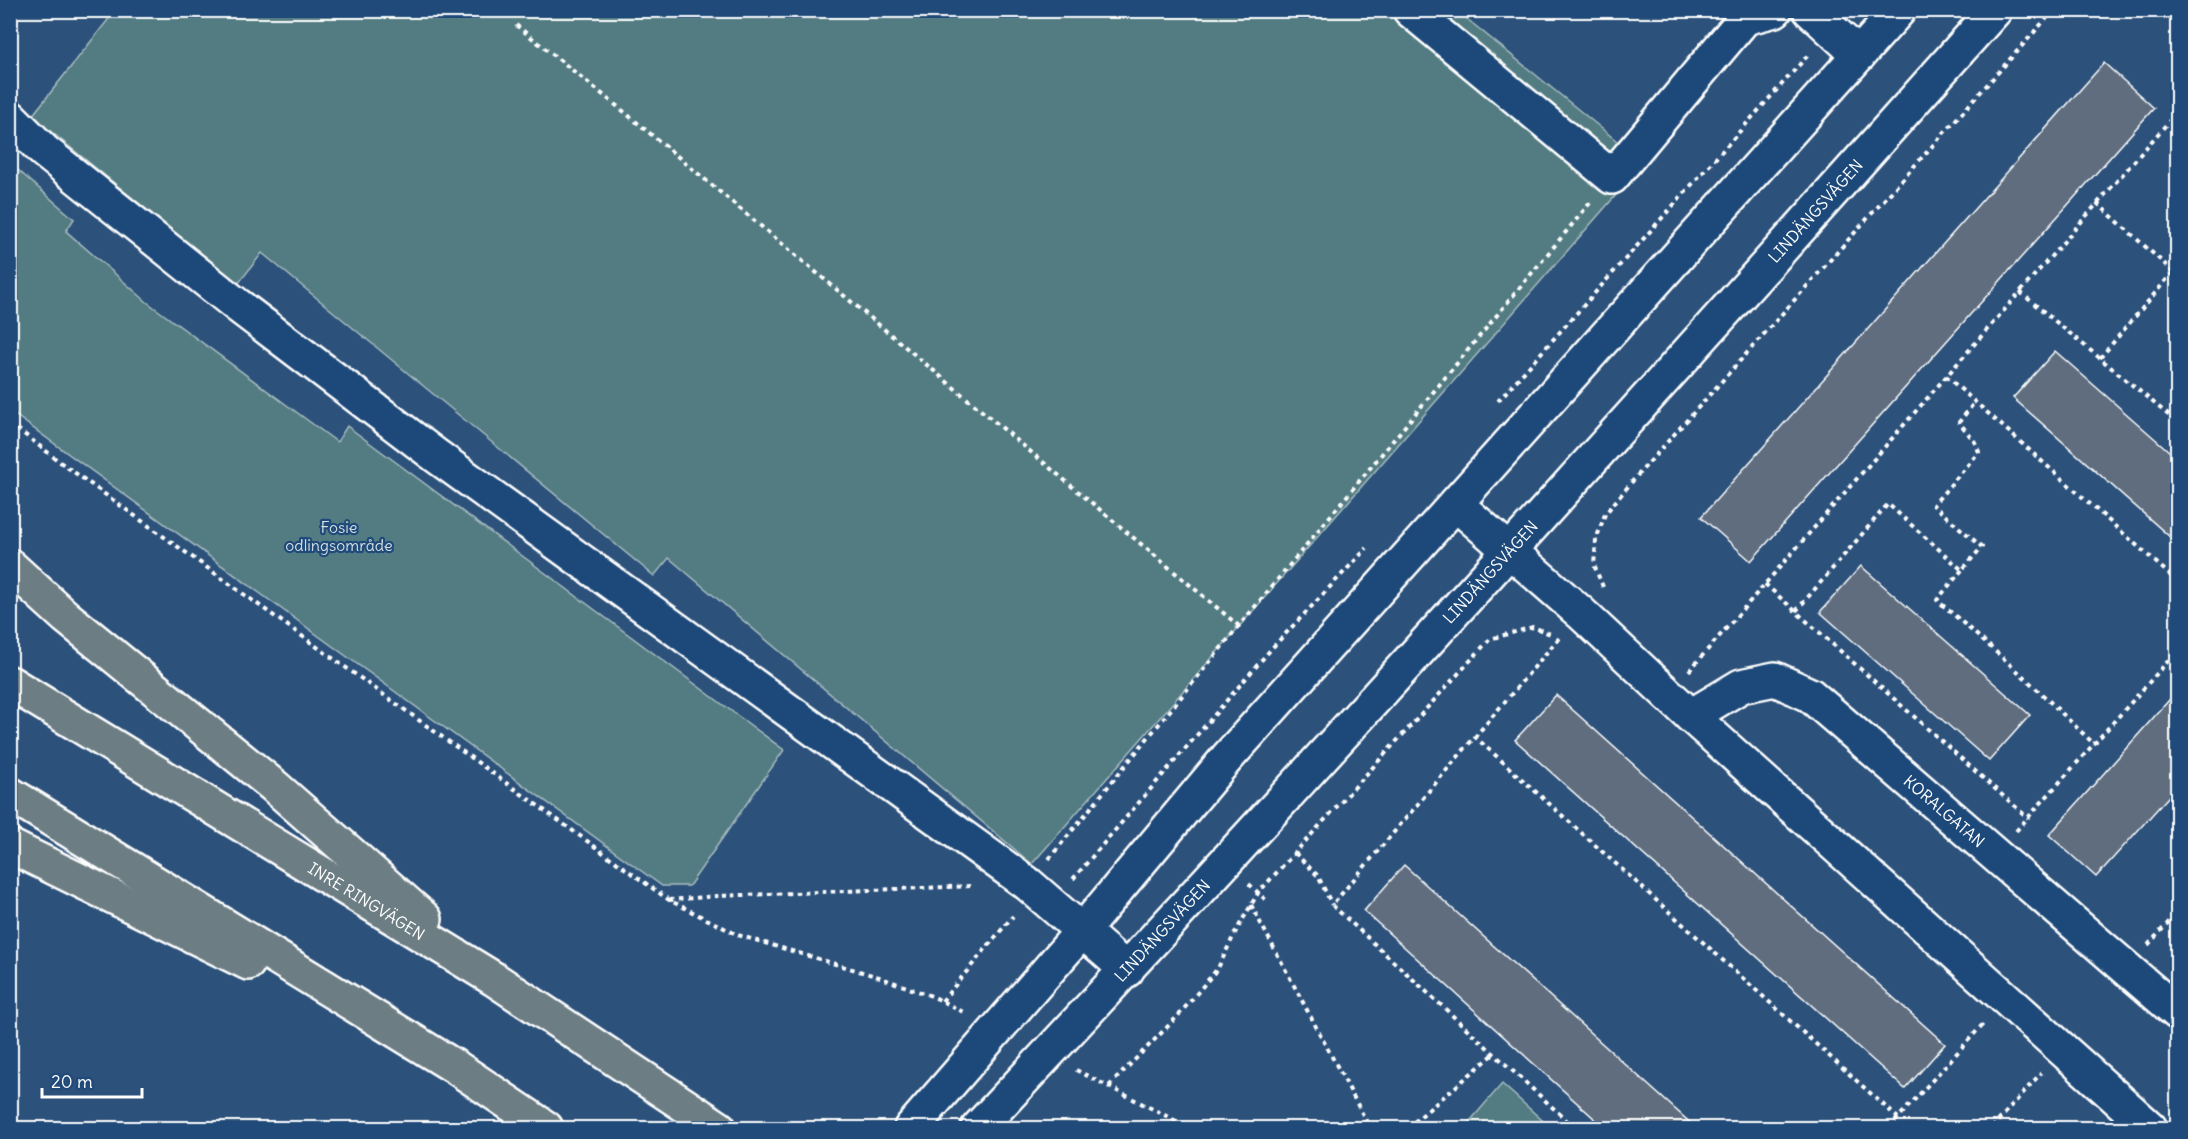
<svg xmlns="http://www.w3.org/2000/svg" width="2188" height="1139" font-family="Delius,sans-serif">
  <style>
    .green { fill: #527b82; stroke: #a8bdc0; stroke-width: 1.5 }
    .building { fill: #5f6d7f; stroke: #fff; stroke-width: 1.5 }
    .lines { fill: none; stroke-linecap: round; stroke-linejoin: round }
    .minor-casing { stroke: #fff; stroke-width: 38 }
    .highway-casing { stroke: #fff; stroke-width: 38 }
    .path { stroke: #fff; stroke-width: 4; stroke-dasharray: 4.5 4.5; stroke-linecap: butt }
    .minor { stroke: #1f4a7a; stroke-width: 33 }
    .highway { stroke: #6c7e84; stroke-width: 33 }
    .labels { text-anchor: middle; stroke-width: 4.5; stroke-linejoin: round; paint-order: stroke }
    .street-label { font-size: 16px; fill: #fff; stroke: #1f4a7a }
    .park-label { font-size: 16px; fill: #d4dee0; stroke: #1f4a7a }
  </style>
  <rect width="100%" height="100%" fill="#2c517b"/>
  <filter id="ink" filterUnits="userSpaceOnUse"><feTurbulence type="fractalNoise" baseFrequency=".0167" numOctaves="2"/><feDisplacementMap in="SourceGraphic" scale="12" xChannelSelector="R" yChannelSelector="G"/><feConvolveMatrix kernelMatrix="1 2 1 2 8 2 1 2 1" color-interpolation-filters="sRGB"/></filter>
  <g filter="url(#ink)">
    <g class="green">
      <path d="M1456,10L1644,163L1032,864L669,558L654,576L262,253L238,284L32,116L115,11Z"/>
      <path d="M11,164L74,219L66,231L147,302L337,442L347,426L784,750L689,886H662L11,412Z"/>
      <path d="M1502,1084L1551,1128H1464Z"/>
    </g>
    <g class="building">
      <path d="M2104,63L2154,108L1751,561L1701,517Z"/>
      <path d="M2055,351L2178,459V544L2013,398Z"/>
      <path d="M1861,566L2030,715L1989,761L1820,612Z"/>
      <path d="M2178,690V786L2096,877L2049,835Z"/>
      <path d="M1556,695L1945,1044L1905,1089L1515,740Z"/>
      <path d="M1404,865L1576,1020L1696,1128H1605L1402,945L1364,911Z"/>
    </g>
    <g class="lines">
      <g class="minor-casing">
        <g id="minor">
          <path d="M1410,10L1612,177L1745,18L1775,10"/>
          <path d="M1810,10L1859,55"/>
          <path d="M10,117L44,151L237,305L435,455L1028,884L1127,970"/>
          <path d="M1456,504L1581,613L1691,716L2150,1128"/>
          <path id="s1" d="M1691,716L1741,686L1775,679L1810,695L2178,1013"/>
          <path d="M911,1128L1083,930L1227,758L1899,10"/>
          <path id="s2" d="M978,1128C1323,761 1659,386 1995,10"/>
        </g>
      </g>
      <g class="highway-casing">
        <g id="highway">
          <path d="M10,566L66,617L274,786L425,919"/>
          <path id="s3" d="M10,683L494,979L719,1128"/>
          <path d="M10,794L457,1068L546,1128"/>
          <path d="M10,846L248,963"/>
        </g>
      </g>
      <g class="path">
        <path d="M516,25L622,110L1239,626"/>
        <path d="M2097,203L2178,276"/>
        <path d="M2020,292L2178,423"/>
        <path d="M2100,358L2173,272"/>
        <path d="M1946,376L2178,582"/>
        <path d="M1498,401L1809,54"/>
        <path d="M10,423L60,462L669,900L738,935L879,977L934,997L967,1014"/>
        <path d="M1962,570L1937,600L2022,675L2094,744"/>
        <path d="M1765,584L2028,818"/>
        <path d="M1603,587L1594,565L1596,540L1605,514L1636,477L2054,10"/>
        <path d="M1796,611L1888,504L1962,570L1982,547L1933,505L1979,452L1975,442L1959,422L1975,402"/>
        <path d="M1559,638L1332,905L1575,1128"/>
        <path d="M1689,671L2178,111"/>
        <path d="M1474,736L1898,1118"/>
        <path d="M2016,831L2178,650"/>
        <path d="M1295,853L1318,876L1332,905"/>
        <path d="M1049,859L1239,626L1590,203"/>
        <path d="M1073,879L1272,648L1367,548"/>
        <path d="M1249,884L1266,900"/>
        <path d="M669,900L718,896L973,886"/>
        <path d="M1251,905L1370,1128"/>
        <path d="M2148,945L2178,912"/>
        <path d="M942,1001L1013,916"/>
        <path d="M1076,1070L1190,1128"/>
        <path d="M1109,1086L1178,1016L1218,968L1235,933L1258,893L1490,639L1533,627L1553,635"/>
        <path d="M1407,1128L1494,1054"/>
        <path d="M1889,1128L1985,1022"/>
        <path d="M1992,1128L2041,1073"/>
      </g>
      <use href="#minor" class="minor"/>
      <use href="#highway" class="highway"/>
    </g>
  </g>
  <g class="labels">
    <g class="street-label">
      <text dy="6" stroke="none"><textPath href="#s2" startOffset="1242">LINDÄNGSVÄGEN</textPath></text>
      <text dy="6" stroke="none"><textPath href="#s2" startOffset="756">LINDÄNGSVÄGEN</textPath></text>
      <text dy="6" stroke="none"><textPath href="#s1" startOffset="309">KORALGATAN</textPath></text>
      <text dy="6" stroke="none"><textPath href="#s3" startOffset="418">INRE RINGVÄGEN</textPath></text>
      <text dy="6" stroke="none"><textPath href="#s2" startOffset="270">LINDÄNGSVÄGEN</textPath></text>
    </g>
    <g class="park-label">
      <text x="339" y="533">Fosie<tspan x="339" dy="18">odlingsområde</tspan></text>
    </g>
  </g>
  <rect width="2188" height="1139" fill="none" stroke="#1f4a7a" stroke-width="36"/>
  <rect x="18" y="18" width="2152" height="1103" fill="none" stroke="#fff" stroke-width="2" filter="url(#ink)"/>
  <path d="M42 1088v9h100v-9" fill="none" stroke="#ffffff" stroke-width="3"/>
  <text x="51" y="1088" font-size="18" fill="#ffffff" stroke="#1f4a7a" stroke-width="4.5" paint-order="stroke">20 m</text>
</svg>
